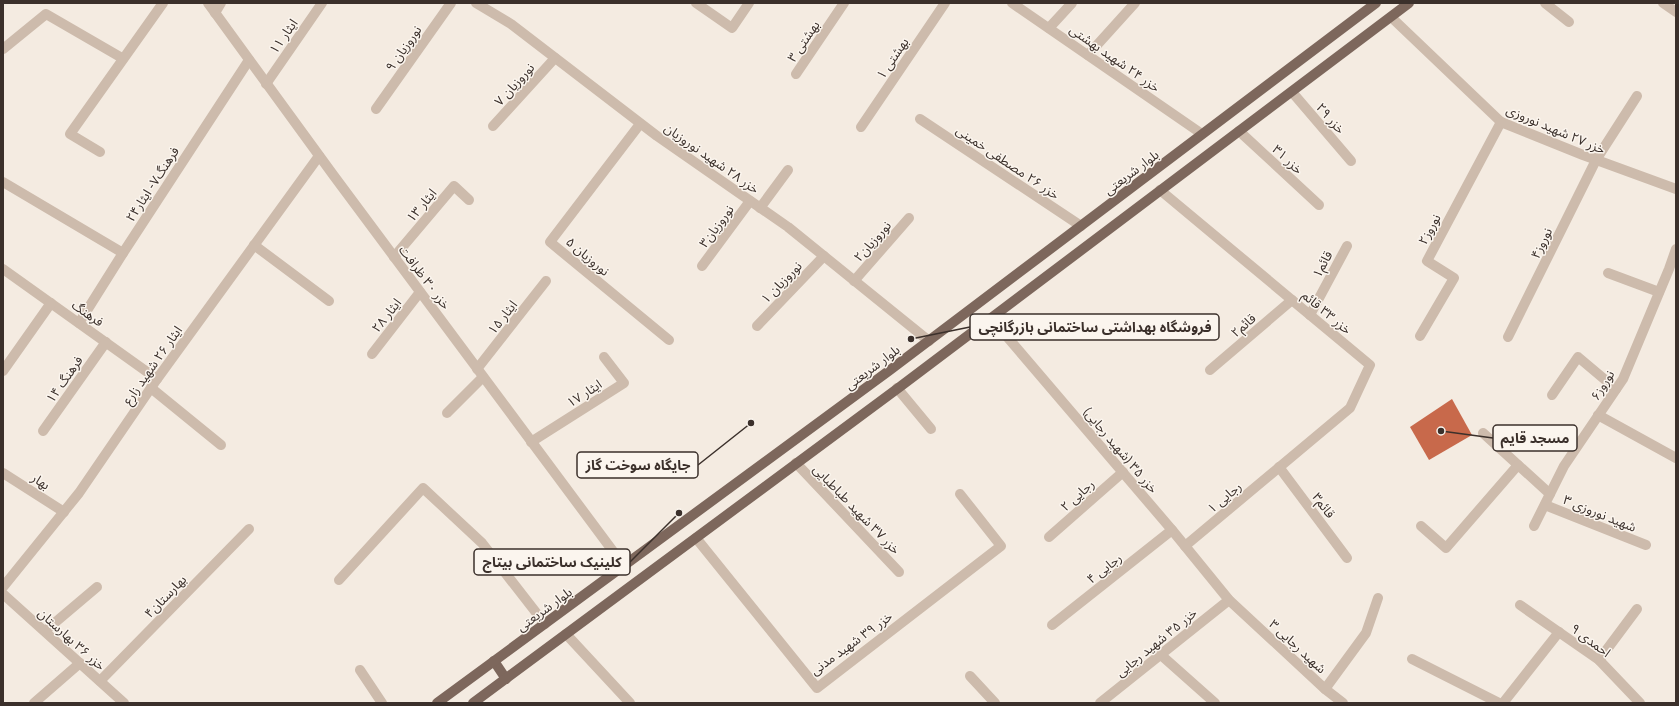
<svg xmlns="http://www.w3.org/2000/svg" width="1679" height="706" font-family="Lato,'Noto Sans Arabic',sans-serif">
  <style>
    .building { fill: #c8694b }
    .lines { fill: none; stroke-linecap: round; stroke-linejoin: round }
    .minor { stroke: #cdbbac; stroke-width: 10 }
    .tertiary { stroke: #cdbbac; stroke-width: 10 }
    .primary { stroke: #7d675c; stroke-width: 10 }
    .labels { text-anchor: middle; stroke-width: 3; stroke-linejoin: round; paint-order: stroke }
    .street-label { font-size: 13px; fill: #3b302b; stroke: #fbf5ee }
    .leader { fill: none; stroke: #3b302b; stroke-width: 1.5 }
    .callout-dot { fill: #3b302b; stroke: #fbf5ee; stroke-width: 1.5 }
    .callout { fill: #fbf5ee; stroke: #3b302b; stroke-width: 1.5 }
    .callout-label { font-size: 14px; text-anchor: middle; font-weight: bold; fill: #3b302b }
  </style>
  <rect width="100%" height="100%" fill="#f4ebe1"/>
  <path class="building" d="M1452,399L1472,435L1429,460L1410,427Z"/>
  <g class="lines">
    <g class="minor">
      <path d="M476,3L511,24L657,136L788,227L929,341"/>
      <path d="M696,3L732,28L749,3"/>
      <path d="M1545,3L1569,22"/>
      <path d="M1663,3L1676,12"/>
      <path d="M215,13L221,3"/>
      <path d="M1391,17L1501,122L1583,155L1676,189"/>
      <path d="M1049,28L1072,3"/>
      <path d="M3,49L46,14L122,58"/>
      <path d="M1088,55L1135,3"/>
      <path d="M796,74L844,3"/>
      <path d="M266,84L322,3"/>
      <path d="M1292,92L1351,161"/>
      <path d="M376,109L451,3"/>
      <path d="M920,119L1081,226"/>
      <path d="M640,124L550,242L669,340"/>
      <path d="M493,126L555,58"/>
      <path d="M861,127L945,3"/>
      <path d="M1239,131L1319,205"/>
      <path d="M100,152L70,134L163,3"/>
      <path d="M3,182L123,253"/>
      <path d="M1160,190L1370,365L1350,408L1185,546"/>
      <path d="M760,208L788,170"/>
      <path d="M254,245L329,301"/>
      <path d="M394,257L454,186L469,200"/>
      <path d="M702,266L750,201"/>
      <path d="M3,269L157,379"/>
      <path d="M1608,273L1659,292"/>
      <path d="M854,281L909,218"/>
      <path d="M1310,315L1347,246"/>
      <path d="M991,318L1172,530L1229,600L1325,689L1366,633L1378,598"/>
      <path d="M79,323L123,253L249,60"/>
      <path d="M757,326L824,256"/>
      <path d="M1420,336L1454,278L1427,261L1501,122"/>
      <path d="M1508,337L1596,160L1637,96"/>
      <path d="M372,354L420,292"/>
      <path d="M477,369L546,281"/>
      <path d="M1210,370L1292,300"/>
      <path d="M3,371L51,303"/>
      <path d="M151,388L221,445"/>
      <path d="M897,388L931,429"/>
      <path d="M1552,395L1578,357L1616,389"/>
      <path d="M447,413L483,377"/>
      <path d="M1598,415L1676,458"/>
      <path d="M43,431L106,342"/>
      <path d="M1483,433L1550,494"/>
      <path d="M531,442L624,383L604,357"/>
      <path d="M796,463L899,572"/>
      <path d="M1279,467L1347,558"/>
      <path d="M3,473L64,512"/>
      <path d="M1545,505L1646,545"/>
      <path d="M1421,526L1446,548L1518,465"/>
      <path d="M1534,526L1564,466L1623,379L1669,269L1676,249"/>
      <path d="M1049,537L1123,472"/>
      <path d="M696,538L817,688L1001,546L960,494"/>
      <path d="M339,580L423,488L482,543L545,624"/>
      <path d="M3,594L124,703"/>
      <path d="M1520,605L1599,660L1640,703"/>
      <path d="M1052,625L1172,530"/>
      <path d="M45,631L97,587"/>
      <path d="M566,634L630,703"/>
      <path d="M1161,655L1215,703"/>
      <path d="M1412,659L1499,703"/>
      <path d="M1599,660L1637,609"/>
      <path d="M360,670L382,703"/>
      <path d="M970,676L995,703"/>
      <path d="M100,681L249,529"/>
      <path d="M1325,689L1343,703"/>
      <path d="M34,703L80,663"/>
      <path d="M1100,703L1229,600"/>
      <path d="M1503,703L1559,632"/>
    </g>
    <g class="tertiary">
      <path d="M208,3L334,176L624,566"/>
      <path d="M1012,3L1202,134"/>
      <path d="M3,587L79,493L157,379L319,156"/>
    </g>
    <g class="primary">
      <path d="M494,661L506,679"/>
      <path d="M437,703L890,370L1376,3"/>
      <path d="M473,703L901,386L1409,3"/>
    </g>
  </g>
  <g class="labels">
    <g class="street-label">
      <text transform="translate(283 36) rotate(-55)" y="5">ایثار ۱۱</text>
      <text transform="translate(803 41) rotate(-56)" y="5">بهشتی ۳</text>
      <text transform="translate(403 48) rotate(-55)" y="5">نوروزیان ۹</text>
      <text transform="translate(892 58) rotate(-56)" y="5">بهشتی ۱</text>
      <text transform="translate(1115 58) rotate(35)" y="5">خزر ۲۴ شهید بهشتی</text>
      <text transform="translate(514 84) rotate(-48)" y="5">نوروزیان ۷</text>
      <text transform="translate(1331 118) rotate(49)" y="5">خزر ۲۹</text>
      <text transform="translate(1556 129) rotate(23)" y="5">خزر ۲۷ شهید نوروزی</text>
      <text transform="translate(712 158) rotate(35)" y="5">خزر ۲۸ شهید نوروزیان</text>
      <text transform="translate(1288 159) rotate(43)" y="5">خزر ۳۱</text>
      <text transform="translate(1008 162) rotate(34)" y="5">خزر ۲۶ مصطفی خمینی</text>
      <text transform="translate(1131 172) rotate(-37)" y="5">بلوار شریعتی</text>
      <text transform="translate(152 184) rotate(-57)" y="5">فرهنگ۷- ایثار۲۴</text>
      <text transform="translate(421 205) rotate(-50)" y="5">ایثار ۱۳</text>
      <text transform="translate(716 226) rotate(-54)" y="5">نوروزیان۳</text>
      <text transform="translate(1429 229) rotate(-62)" y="5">نوروز۲</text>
      <text transform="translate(872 241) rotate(-49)" y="5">نوروزیان۲</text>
      <text transform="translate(1541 243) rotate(-64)" y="5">نوروز۴</text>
      <text transform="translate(588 256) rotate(40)" y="5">نوروزیان ۵</text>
      <text transform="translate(1322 264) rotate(-62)" y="5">قائم۱</text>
      <text transform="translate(425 277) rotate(53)" y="5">خزر ۳۰ ظرافت</text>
      <text transform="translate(781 282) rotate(-46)" y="5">نوروزیان ۱</text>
      <text transform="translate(1327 312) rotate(40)" y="5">خزر ۳۳ قائم</text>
      <text transform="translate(88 313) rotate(35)" y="5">فرهنگ</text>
      <text transform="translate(386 315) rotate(-52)" y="5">ایثار ۲۸</text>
      <text transform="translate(502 317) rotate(-52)" y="5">ایثار ۱۵</text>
      <text transform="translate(1243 325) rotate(-41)" y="5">قائم۲</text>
      <text transform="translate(152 365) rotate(-55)" y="5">ایثار ۲۶ شهید زارع</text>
      <text transform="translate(872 367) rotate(-37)" y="5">بلوار شریعتی</text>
      <text transform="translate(64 379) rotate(-55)" y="5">فرهنگ ۱۴</text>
      <text transform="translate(1602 385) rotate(-58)" y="5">نوروز۶</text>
      <text transform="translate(584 393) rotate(-33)" y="5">ایثار ۱۷</text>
      <text transform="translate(1121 450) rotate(50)" y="5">خزر ۳۵ (شهید رجایی)</text>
      <text transform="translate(41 481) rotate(33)" y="5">بهار</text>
      <text transform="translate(1077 495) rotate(-42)" y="5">رجایی ۲</text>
      <text transform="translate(1224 497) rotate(-40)" y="5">رجایی ۱</text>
      <text transform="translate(1324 505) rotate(53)" y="5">قائم۳</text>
      <text transform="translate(857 509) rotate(46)" y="5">خزر ۳۷ شهید طباطبایی</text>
      <text transform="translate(1600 513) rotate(22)" y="5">شهید نوروزی ۳</text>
      <text transform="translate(1104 568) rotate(-38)" y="5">رجایی ۴</text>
      <text transform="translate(165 596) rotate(-46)" y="5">بهارستان۴</text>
      <text transform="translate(544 609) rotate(-36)" y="5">بلوار شریعتی</text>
      <text transform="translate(72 639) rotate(42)" y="5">خزر ۳۶ بهارستان</text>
      <text transform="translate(1591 640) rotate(37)" y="5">احمدی ۹</text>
      <text transform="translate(1156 642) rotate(-39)" y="5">خزر ۳۵ شهید رجایی</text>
      <text transform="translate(851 643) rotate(-36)" y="5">خزر ۳۹ شهید مدنی</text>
      <text transform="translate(1298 646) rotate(43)" y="5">شهید رجایی ۳</text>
    </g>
  </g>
  <path class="leader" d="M911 339L970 327M1441 431L1493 438M751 423L698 465M679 513L630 562"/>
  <g class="callout-dot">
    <circle cx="911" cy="339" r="4"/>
    <circle cx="1441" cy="431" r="4"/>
    <circle cx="751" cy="423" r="4"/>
    <circle cx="679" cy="513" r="4"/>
  </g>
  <g class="callout">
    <rect x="970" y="314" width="249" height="26" rx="4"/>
    <rect x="1493" y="425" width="84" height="26" rx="4"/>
    <rect x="577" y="452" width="121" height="26" rx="4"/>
    <rect x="474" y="549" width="156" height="26" rx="4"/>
  </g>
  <g class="callout-label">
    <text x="1095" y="332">فروشگاه بهداشتی ساختمانی بازرگانچی</text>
    <text x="1535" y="443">مسجد قایم</text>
    <text x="638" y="470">جایگاه سوخت گاز</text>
    <text x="552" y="567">کلینیک ساختمانی بیتاج</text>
  </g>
  <rect width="1679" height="706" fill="none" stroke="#3b302b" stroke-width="8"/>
</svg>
